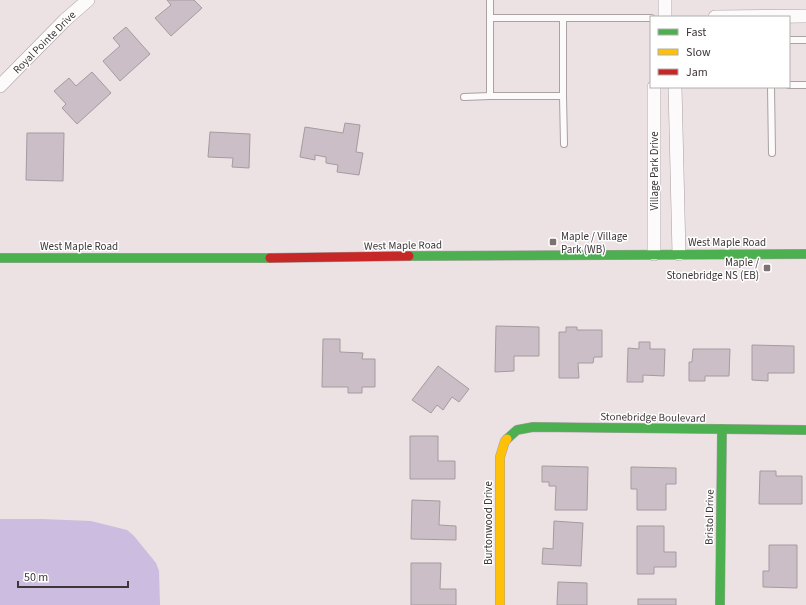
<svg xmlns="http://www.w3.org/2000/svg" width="806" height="605" font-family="'Source Sans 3',sans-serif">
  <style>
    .water { fill: #cbbce0 }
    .building { fill: #ccbec6; stroke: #a39c9f }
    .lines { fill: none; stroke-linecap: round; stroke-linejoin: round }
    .lane-casing { stroke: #a9a1a2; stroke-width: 8 }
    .street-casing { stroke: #a9a1a2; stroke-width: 14 }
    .fast-casing { stroke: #a9a1a2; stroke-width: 10 }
    .slow-casing { stroke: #a9a1a2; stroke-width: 10 }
    .jam-casing { stroke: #a9a1a2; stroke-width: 10 }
    .lane { stroke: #fcfafb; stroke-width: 6 }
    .street { stroke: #fcfafb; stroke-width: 13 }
    .fast { stroke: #4caf50; stroke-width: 9 }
    .slow { stroke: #ffc107; stroke-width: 9 }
    .jam { stroke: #c62828; stroke-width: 9 }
    .poi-dot { fill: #7b7274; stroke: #fff; stroke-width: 1.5 }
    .labels { text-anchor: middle; stroke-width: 3; stroke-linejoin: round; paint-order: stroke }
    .street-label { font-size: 11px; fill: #3e3638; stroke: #fff }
    .poi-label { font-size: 11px; fill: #3e3638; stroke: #fff; text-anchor: start }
  </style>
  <rect width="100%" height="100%" fill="#ece1e3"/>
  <path class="water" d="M0,519H42L91,521L127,530L134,536L156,563L159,571L160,605H0Z"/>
  <g class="building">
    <path d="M167,0H194L202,8L171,36L155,18L171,5Z"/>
    <path d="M126,27L150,54L120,81L103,61L120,46L113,38Z"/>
    <path d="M92,72L111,93L77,124L62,108L66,104L54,91L69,78L76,86Z"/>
    <path d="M345,123L360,125L356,152L363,153L359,175L337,172L338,165L326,163V157L315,155V160L300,157L305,127L343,133Z"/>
    <path d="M210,132L250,134L249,168L232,167L233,158L208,157Z"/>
    <path d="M27,133H64L63,181L26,180Z"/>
    <path d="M496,326L539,327V356H514V371L495,372Z"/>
    <path d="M566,327H577V330H602V357H594L593,363H578L579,378H559V332H566Z"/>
    <path d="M323,339H340V352L363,353L362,359H375V387H362V393H348V387H322Z"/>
    <path d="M639,342H650V349H665L664,376L643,375V382H627L628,348L639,349Z"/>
    <path d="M752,345L794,346V373H768V381L752,380Z"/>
    <path d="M693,349H730L729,376H705V381H689V362H692Z"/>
    <path d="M438,366L469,389L459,402L452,397L443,410L437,405L431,413L412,400Z"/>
    <path d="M410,436H438V461H455V479H410Z"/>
    <path d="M542,466L588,467L587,510H555L556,486H549V482H542Z"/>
    <path d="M631,467L676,468V484H666V510H637V489H631Z"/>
    <path d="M760,471H776V476H802V504H759Z"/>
    <path d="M412,500L440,501L439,525L456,526V540L411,539Z"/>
    <path d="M554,521L583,523L581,566L542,564L543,548L553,549Z"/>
    <path d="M637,526H664V552H676V567H654V574H637Z"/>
    <path d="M769,545H797V588L763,587V571H769Z"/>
    <path d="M411,563H441L440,589H456V605H411Z"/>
    <path d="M558,582L587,583V605H557Z"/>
    <rect x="638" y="599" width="38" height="6"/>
  </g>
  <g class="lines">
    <g class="lane-casing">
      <g id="lane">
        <path d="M490,0V96H563V18H651"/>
        <path d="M490,18H563"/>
        <path d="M789,40H806"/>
        <path d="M789,85H806"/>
        <path d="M771,87L772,153"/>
        <path d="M563,96L564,144"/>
        <path d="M464,97L490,96"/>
      </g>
    </g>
    <g class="street-casing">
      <g id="street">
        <path d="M665,0V17"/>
        <path d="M715,17L806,16"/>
        <path d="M0,86L65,20L88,0"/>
        <path d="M654,87V254"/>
        <path d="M675,87L679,254"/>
      </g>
    </g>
    <g class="fast-casing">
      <g id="fast">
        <path d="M409,256L806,254"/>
        <path d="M0,258H270"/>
        <path d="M507,439L517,430L533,427L806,430"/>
        <path d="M720,605L722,429"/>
      </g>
    </g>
    <g class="slow-casing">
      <path id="slow" d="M500,605V457L505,441L507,439"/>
    </g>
    <g class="jam-casing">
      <path id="jam" d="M270,258L409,256"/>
    </g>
    <use href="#lane" class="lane"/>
    <use href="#street" class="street"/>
    <use href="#fast" class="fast"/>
    <use href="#slow" class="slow"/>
    <use href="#jam" class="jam"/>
  </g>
  <g class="poi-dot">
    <rect x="549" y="238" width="8" height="8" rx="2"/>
    <rect x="763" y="264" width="8" height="8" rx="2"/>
  </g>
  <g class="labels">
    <g class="street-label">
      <text transform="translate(44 42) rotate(-45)" y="4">Royal Pointe Drive</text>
      <text transform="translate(654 171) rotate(-90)" y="4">Village Park Drive</text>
      <text x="727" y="246">West Maple Road</text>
      <text transform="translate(403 245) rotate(-1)" y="4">West Maple Road</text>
      <text x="79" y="250">West Maple Road</text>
      <text transform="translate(653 417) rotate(1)" y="4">Stonebridge Boulevard</text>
      <text transform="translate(709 517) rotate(-89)" y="4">Bristol Drive</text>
      <text transform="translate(488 523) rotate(-90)" y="4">Burtonwood Drive</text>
    </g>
    <g class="poi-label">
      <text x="561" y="240">Maple / Village<tspan x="561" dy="13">Park (WB)</tspan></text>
      <text x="759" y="266" text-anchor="end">Maple /<tspan x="759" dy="13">Stonebridge NS (EB)</tspan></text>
    </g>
  </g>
  <rect x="650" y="16" width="140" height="72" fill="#ffffff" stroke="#b2afaf"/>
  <rect x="658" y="29" width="20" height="6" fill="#4caf50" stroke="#b2afaf"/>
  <text x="686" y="36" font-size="12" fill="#3e3638">Fast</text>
  <rect x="658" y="49" width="20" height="6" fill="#ffc107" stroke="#b2afaf"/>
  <text x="686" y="56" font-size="12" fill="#3e3638">Slow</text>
  <rect x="658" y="69" width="20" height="6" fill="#c62828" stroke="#b2afaf"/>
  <text x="686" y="76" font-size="12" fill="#3e3638">Jam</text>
  <path d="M18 581v6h110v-6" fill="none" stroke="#3e3638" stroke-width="2"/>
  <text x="24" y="581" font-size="12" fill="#3e3638" stroke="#ffffff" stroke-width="3" paint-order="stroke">50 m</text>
</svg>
